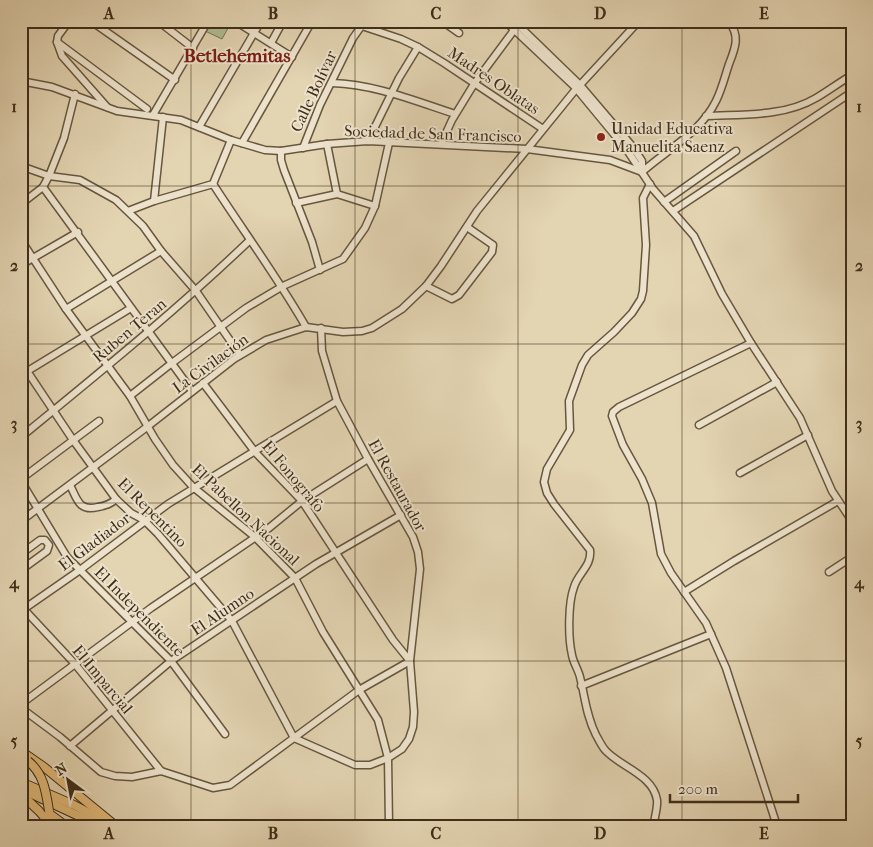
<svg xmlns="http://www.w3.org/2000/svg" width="873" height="847" font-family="'IM FELL French Canon',serif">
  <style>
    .green { fill: #afbe90; stroke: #767654 }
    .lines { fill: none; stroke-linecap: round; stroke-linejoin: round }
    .minor-casing { stroke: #67573e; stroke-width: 9 }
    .major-casing { stroke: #3e2d18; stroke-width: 10 }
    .minor { stroke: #ede3cd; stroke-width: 6 }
    .major { stroke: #e2ba79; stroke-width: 8 }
    .major-bridge-casing { stroke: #3e2d18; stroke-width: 10; stroke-linecap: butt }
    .major-bridge { stroke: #e2ba79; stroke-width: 8 }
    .grid { fill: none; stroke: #3e2d18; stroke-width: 1; stroke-opacity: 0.55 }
    .poi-dot { fill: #8f2418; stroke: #ede3cd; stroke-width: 2 }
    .labels { text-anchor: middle; stroke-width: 4; stroke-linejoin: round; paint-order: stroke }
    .street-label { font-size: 16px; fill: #3e2d18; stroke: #ede3cd }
    .poi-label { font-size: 16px; fill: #3e2d18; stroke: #ede3cd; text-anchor: start }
    .quarter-label { font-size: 19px; font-weight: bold; fill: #7a1f14; stroke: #ede3cd }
    .neatline { fill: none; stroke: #3e2d18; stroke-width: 2 }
    .grid-label { font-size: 16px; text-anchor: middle; font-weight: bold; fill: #3e2d18 }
  </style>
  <rect width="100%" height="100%" fill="#e3d4b2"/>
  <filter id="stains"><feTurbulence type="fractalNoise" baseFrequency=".004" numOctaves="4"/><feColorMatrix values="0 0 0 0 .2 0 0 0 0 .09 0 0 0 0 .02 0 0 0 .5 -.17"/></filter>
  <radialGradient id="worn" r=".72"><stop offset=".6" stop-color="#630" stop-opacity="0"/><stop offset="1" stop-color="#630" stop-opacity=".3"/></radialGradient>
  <path class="green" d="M208,21H232L222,39L203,30Z"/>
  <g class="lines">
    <g class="minor-casing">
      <g id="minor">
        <path d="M69,21L58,36L57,42L62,56L107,107"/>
        <path d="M91,21L175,80"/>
        <path d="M158,21L193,48"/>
        <path d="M235,21L292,57"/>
        <path d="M347,21L401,39L418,47L444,63L543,129"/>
        <path d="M442,21L459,33"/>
        <path d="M505,21L575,87L627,150L653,189L694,236L722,294L751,343L800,418L832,491L852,521"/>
        <path d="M514,21L580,85L632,146L642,161V171"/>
        <path d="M57,42L147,109"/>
        <path d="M271,43L283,21"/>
        <path d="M21,81L52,87L117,111L181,120L231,140L265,150L281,151L327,144L368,141L527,149L610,160L642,172"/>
        <path d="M332,83C374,84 415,101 455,114"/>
        <path d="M580,85L639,21"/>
        <path d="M153,115L208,21"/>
        <path d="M706,116C742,114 784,117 816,98C828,91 840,82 852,75"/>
        <path d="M199,127L261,21"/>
        <path d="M368,141L399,78L418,47"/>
        <path d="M242,143L312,21"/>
        <path d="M327,144L337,194"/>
        <path d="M441,144L452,120L474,84L517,26"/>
        <path d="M303,148L320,105L353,38L365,21"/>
        <path d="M281,151V160L284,170L312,242L320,270"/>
        <path d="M21,166L49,176L80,180L116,200L143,226L161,251L196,291L240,355"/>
        <path d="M642,172C667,150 701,132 716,101C722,89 725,76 729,64C735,49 741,35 728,21"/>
        <path d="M213,184C244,232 278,278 306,327"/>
        <path d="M650,184L643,198L646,245L643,291L641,299L632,313L614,332L588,355L582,365L569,401L570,430L547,469L544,482L547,493L554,504L590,550C592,566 578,573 574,587C568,603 568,638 572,655C573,662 578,669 580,677C585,697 586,715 596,735C599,740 602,747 606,751C621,767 653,775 657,800C658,808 654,817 654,826"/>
        <path d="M43,187L192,391"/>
        <path d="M154,201L163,117"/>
        <path d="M664,202L736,151"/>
        <path d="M296,203L337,194L375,206"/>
        <path d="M21,204L43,187L49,176L64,138L75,94"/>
        <path d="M128,211L154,201L213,184L231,140"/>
        <path d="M673,211L852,92"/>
        <path d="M21,240L66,309L130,396L155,439L173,465L193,487L255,537L295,578L323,632L378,720L388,758L389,826"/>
        <path d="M21,265L78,232"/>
        <path d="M426,286L452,299L459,295L492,252L493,245L467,227"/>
        <path d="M66,309L161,251"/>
        <path d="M751,343L619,407L613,412L612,416L623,445L642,479L652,503L661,554L671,573L706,623L726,668L777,826"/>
        <path d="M21,362L73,440L116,499L131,513L144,520L158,534L232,621L294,738"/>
        <path d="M21,375L131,308"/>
        <path d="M203,383L255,452L302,501L393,640L410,661L414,712L413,727L409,739L402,749L388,758L370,765H355L294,738"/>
        <path d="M130,396L172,363L246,308L283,286L343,259L365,228L375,206L389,143"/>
        <path d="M699,425L777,382"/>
        <path d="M21,437C99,373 177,310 250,240"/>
        <path d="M740,473L808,435"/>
        <path d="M21,479L99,421"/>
        <path d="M21,481L67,557L171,661L225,734"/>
        <path d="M70,485C77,499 79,512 98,507C105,506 111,504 116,499"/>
        <path d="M21,521L147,427L234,359L266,340L306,327L343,332L362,331L372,328L402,309L426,286L441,266L477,211L576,89"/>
        <path d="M21,554L40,540H45L49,545L47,551L21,570"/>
        <path d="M829,572L852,557"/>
        <path d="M684,592L734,561L838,501"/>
        <path d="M21,606L75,664L161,771"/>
        <path d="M21,611L80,570L168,504L337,401"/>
        <path d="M581,686L711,634"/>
        <path d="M21,704L151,608L269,528L302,501L368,459"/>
        <path d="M21,708L60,737L101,772L115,776L132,777L161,771L213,788L230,785L359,690L410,661L420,569L418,552L413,537L368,459L337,401L322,351L321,328"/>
        <path d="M70,746L171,661L316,564L401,515"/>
      </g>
    </g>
    <g class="major-casing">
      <g id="major">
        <path d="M21,751L44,767L116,826"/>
        <path d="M21,782L74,805L104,821"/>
        <path d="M21,789L100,826"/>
        <path d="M21,794L39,811L52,826"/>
        <path d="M51,815L66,826"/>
      </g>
    </g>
    <use href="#minor" class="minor"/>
    <use href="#major" class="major"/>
    <g class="major-bridge-casing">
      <path id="major-bridge" d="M28,761C44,774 46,792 49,811"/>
    </g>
    <use href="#major-bridge" class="major-bridge"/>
  </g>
  <path class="grid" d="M191,21V826M355,21V826M518,21V826M682,21V826M21,186H852M21,344H852M21,503H852M21,661H852"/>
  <circle class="poi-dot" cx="601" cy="137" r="5"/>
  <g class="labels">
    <g class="street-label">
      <text transform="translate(494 80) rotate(34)" y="6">Madres Oblatas</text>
      <text transform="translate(313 91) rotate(-65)" y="6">Calle Bolívar</text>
      <text transform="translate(433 133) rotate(2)" y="6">Sociedad de San Francisco</text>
      <text transform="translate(129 330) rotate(-40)" y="6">Ruben Teran</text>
      <text transform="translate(210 363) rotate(-36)" y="6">La Civilación</text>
      <text transform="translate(294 476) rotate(50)" y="6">El Fonografo</text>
      <text transform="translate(398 485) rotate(61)" y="6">El Restaurador</text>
      <text transform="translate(153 512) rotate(45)" y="6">El Repentino</text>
      <text transform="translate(246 514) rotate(43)" y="6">El Pabellon Nacional</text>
      <text transform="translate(94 541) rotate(-37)" y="6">El Gladiador</text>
      <text transform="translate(140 611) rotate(45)" y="6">El Independiente</text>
      <text transform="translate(222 611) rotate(-34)" y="6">El Alumno</text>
      <text transform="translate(103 679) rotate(50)" y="6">El Imparcial</text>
    </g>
    <g class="poi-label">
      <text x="611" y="134">Unidad Educativa<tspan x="611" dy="18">Manuelita Saenz</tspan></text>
    </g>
    <g class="quarter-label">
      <text x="237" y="62">Betlehemitas</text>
    </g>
  </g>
  <rect width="873" height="847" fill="none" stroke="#e3d4b2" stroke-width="55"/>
  <g transform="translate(68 780) rotate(328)" stroke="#ede3cd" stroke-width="4" paint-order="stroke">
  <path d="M0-4L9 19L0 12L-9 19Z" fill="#3e2d18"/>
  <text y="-8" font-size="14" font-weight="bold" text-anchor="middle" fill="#3e2d18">N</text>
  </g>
  <path d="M670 794v8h128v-8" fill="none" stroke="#3e2d18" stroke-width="2.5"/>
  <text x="678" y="794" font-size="15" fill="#3e2d18" stroke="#ede3cd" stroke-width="4" paint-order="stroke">200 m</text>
  <rect x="28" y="28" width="818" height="792" class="neatline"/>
  <g class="grid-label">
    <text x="109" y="19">A</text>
    <text x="273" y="19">B</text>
    <text x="436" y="19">C</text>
    <text x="600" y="19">D</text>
    <text x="764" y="19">E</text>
    <text x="14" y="112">1</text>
    <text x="859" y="112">1</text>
    <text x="14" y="271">2</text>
    <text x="859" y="271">2</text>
    <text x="14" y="429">3</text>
    <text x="859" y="429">3</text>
    <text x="14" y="588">4</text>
    <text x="859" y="588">4</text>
    <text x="14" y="746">5</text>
    <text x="859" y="746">5</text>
    <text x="109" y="839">A</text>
    <text x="273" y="839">B</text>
    <text x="436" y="839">C</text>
    <text x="600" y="839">D</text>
    <text x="764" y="839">E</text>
  </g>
  <rect width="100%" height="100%" filter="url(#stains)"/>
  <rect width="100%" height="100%" fill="url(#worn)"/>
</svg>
